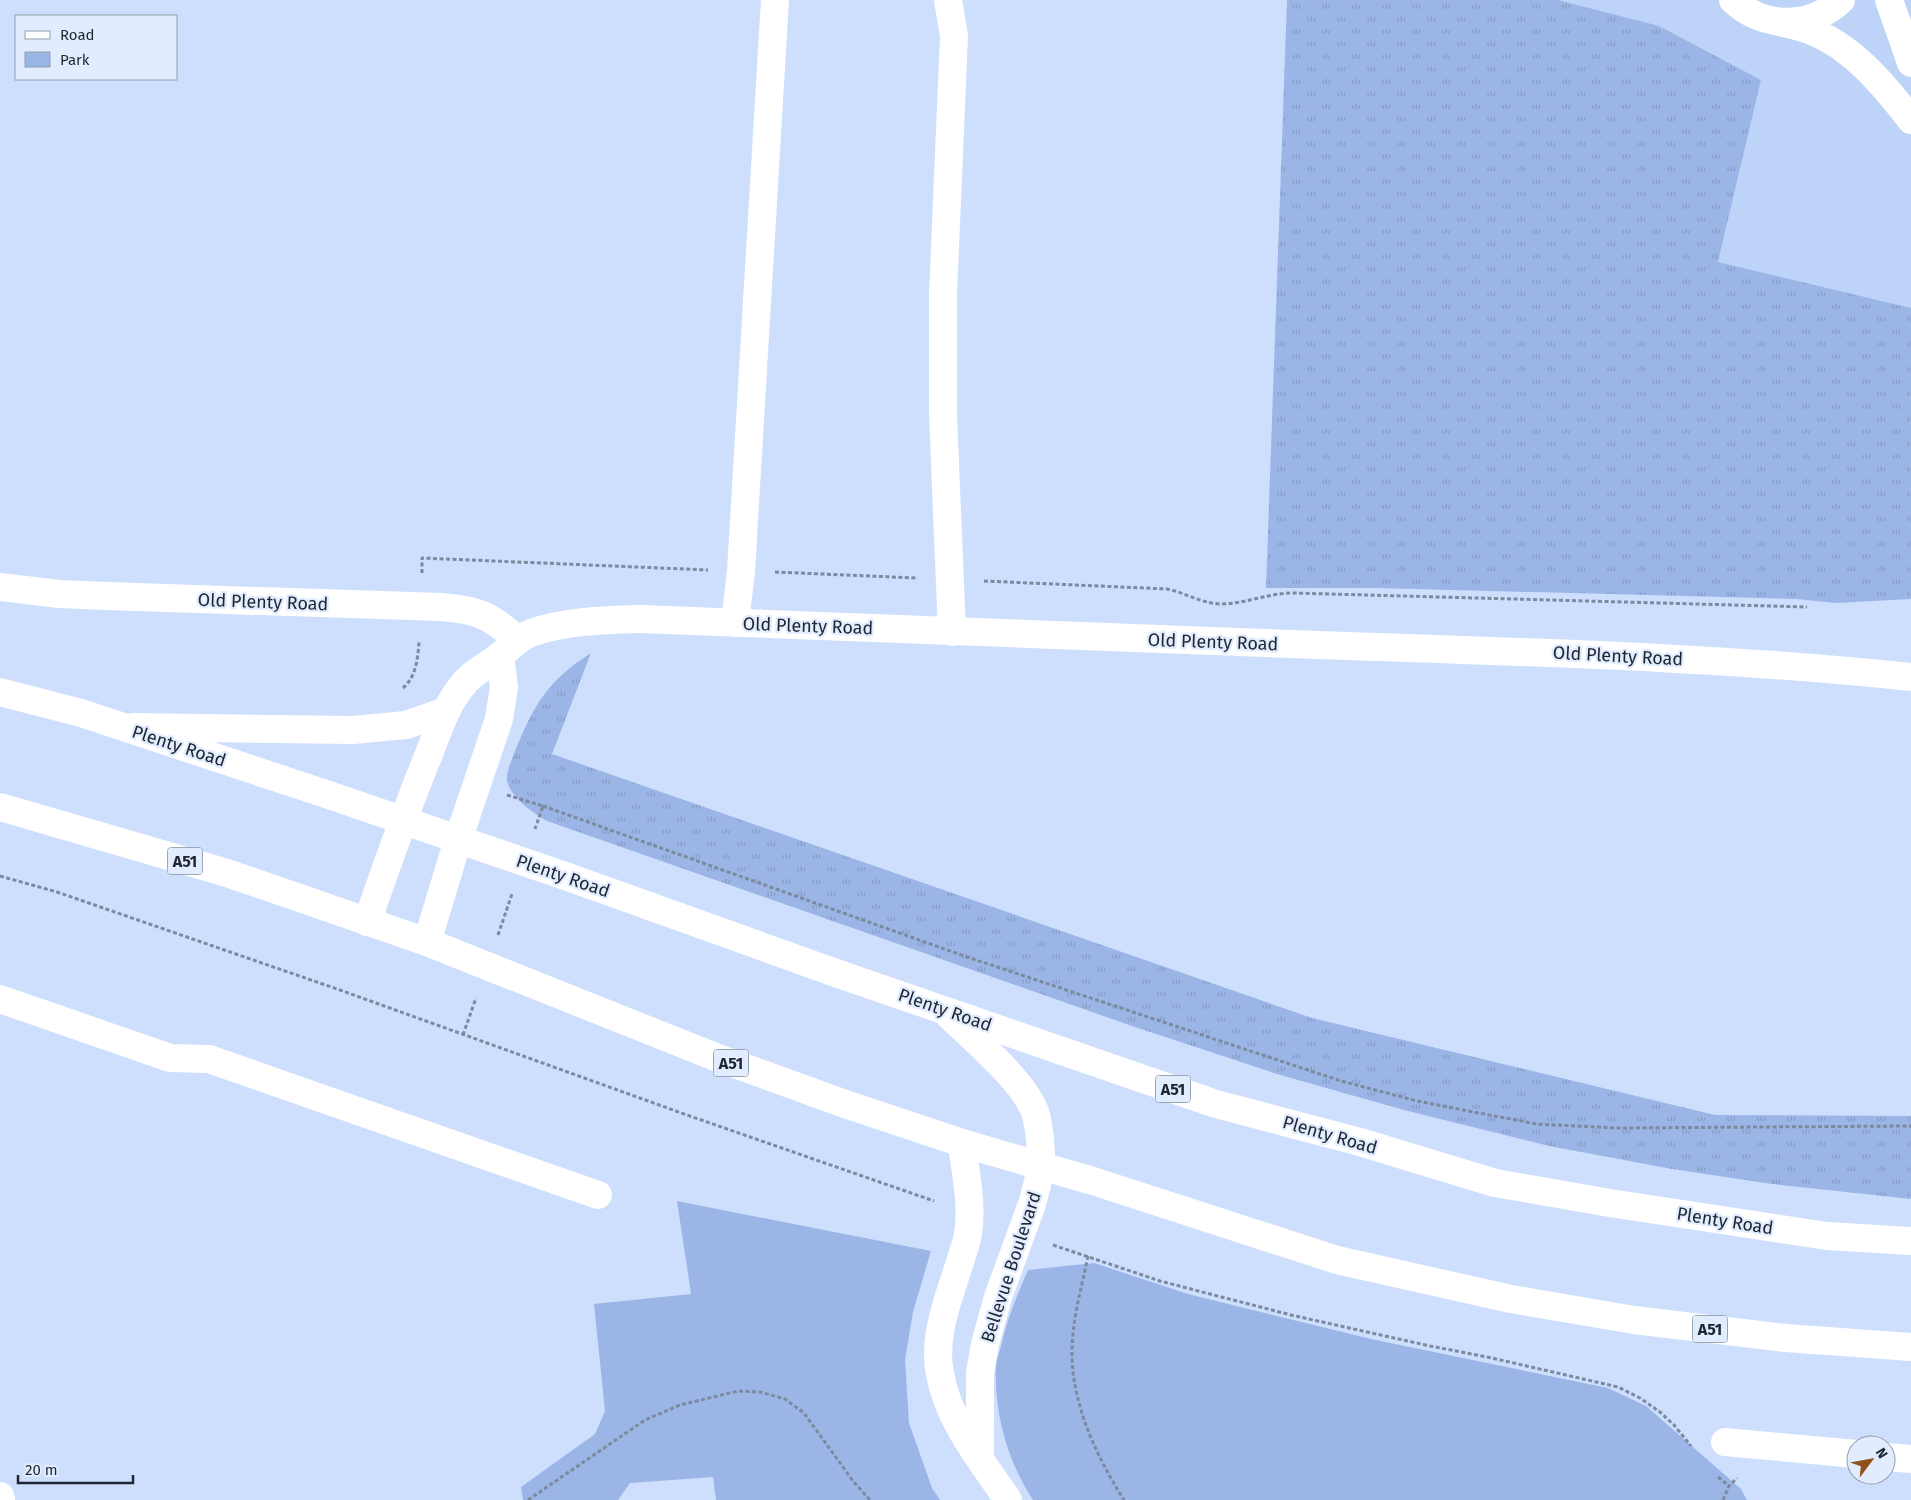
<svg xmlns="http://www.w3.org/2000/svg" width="1911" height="1500" font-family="'Fira Sans',sans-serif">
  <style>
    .built { fill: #bed3f8 }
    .grass { fill: url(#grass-tufts) }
    .park { fill: #9bb6e6 }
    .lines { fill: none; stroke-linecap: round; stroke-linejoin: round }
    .path { stroke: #7c899e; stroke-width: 3; stroke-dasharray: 4 2.5; stroke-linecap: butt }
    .minor { stroke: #fff; stroke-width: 28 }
    .highway { stroke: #fff; stroke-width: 28 }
    .labels { text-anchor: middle; stroke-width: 4.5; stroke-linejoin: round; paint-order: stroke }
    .shield { fill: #e1ecff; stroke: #59616f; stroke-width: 1 }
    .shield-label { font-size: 16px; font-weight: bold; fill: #1f2631 }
    .street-label { font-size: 18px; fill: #1f2631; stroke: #e1ecff }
  </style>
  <defs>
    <pattern id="grass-tufts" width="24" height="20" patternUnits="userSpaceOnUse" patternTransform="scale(1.25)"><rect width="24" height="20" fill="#9bb6e6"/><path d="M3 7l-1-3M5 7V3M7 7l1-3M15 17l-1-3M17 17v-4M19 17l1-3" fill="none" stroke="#859cc6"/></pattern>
  </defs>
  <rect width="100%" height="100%" fill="#cedffe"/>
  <path class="built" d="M1559,0H1911V308L1718,262L1761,80Z"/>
  <g class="grass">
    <path d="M1287,0H1558L1659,26L1761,80L1718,262L1911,308V599L1836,603L1796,599L1377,588H1266Z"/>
    <path d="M591,653L552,754L1312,1018L1715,1115L1911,1116V1199L1772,1184L1672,1169L1549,1146L1404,1110L1277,1074L1132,1026L547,821C533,813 511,798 507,781C506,771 512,760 515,751C534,705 547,681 591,653Z"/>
  </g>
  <g class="park">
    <path d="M677,1201L931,1251L913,1312L905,1360L909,1423L932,1488L940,1500H716L713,1477L630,1483L618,1500H523L521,1487L595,1434L605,1411L594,1304L691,1294Z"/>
    <path d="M1094,1263L1188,1294L1371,1339L1608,1388L1646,1406L1741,1489L1747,1500H1033C1008,1462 994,1414 996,1368C996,1361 999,1353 1001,1346C1007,1319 1017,1295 1028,1270Z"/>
  </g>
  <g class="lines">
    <g class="path">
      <path d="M775,572L916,578"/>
      <path d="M422,573V558L708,570"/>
      <path d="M984,581L1167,589C1186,593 1200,603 1220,604C1245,604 1268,593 1293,593L1807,607"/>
      <path d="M403,688C416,677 418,658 419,641"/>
      <path d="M507,795L543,806L535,829"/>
      <path d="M543,806L964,956L1341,1081L1417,1101L1536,1124L1617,1128L1911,1126"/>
      <path d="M0,876L57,892L337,989L687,1115L934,1201"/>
      <path d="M498,935L512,894"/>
      <path d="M463,1035L476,998"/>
      <path d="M1053,1245L1160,1281L1291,1315L1430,1346L1492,1358L1618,1387L1640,1398L1660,1412L1674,1425L1691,1446"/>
      <path d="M1088,1256C1081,1290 1071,1324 1072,1358C1074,1409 1097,1457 1124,1500"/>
      <path d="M1718,1477L1729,1486"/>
      <path d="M528,1500L645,1420L680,1405L738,1391L760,1392L785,1399L804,1413L853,1481L870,1500"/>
      <path d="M1723,1500L1729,1486L1737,1478"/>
    </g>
    <g class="minor">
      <path d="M948,0L954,36L943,295V415L952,632"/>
      <path d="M1733,0C1763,29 1811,29 1841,0"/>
      <path d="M1889,0L1911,63"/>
      <path d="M1775,21C1787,24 1799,26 1809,30C1852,46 1884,85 1911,120"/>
      <path d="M0,587L59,594L107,596L441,607C478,610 490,615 518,640"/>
      <path d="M735,623L741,571L775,0"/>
      <path d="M133,727L353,730L406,725L446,711"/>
      <path d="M367,922C387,866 406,809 429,754C438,731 446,705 462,686C472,672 488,666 501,655C510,647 518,638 531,633C565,621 605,620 640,619C866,629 1092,638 1318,645C1516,652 1714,656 1911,677"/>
      <path d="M427,942L458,840L499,719L504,687L500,656"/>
      <path d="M0,999L170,1058L209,1059L598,1195"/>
      <path d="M962,1143C965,1172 973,1205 968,1234C967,1242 963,1251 961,1259C950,1295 932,1336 940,1374C948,1421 982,1461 1008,1500"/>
      <path d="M1725,1442L1856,1454"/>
      <path d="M980,1457V1373L985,1344L998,1297L1032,1204L1042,1166"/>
      <path d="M1886,1457L1911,1459"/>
      <path d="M0,1496L1,1500"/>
    </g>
    <g class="highway">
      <path d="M0,692L81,713L326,794L571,878L833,972L1216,1104L1360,1142L1495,1183L1610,1203L1827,1236L1911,1241"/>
      <path d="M0,807L227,873L427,942L718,1058L845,1104L962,1143L1093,1181L1337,1260L1511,1299L1634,1320L1786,1338L1911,1347"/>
      <path d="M949,1015C974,1040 1023,1080 1035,1112C1041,1129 1040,1149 1042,1166"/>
    </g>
  </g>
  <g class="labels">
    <g class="shield">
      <rect x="167.5" y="847.5" width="35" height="27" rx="4"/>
      <rect x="713.5" y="1049.5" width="35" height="27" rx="4"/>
      <rect x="1155.5" y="1075.5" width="35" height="27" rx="4"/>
      <rect x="1692.5" y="1315.5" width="35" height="27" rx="4"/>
    </g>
    <g class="shield-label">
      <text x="185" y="867">A51</text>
      <text x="731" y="1069">A51</text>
      <text x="1173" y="1095">A51</text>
      <text x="1710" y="1335">A51</text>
    </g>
    <g class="street-label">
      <text transform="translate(263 602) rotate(2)" y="6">Old Plenty Road</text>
      <text transform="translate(808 626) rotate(2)" y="6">Old Plenty Road</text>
      <text transform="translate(1213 642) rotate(2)" y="6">Old Plenty Road</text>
      <text transform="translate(1618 656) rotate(3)" y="6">Old Plenty Road</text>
      <text transform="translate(179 746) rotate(18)" y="6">Plenty Road</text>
      <text transform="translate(563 876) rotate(19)" y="6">Plenty Road</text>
      <text transform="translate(945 1010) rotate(19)" y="6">Plenty Road</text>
      <text transform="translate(1330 1135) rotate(16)" y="6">Plenty Road</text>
      <text transform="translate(1725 1221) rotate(9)" y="6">Plenty Road</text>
      <text transform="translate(1011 1267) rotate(-72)" y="6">Bellevue Boulevard</text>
    </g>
  </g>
  <rect x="15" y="15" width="162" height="65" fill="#e1ecff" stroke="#939dad"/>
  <rect x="25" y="31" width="25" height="8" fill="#ffffff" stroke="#939dad"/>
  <text x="60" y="40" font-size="15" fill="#1f2631">Road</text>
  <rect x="25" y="52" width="25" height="15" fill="#9bb6e6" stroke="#939dad"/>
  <text x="60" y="65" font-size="15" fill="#1f2631">Park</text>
  <g transform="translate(1871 1460) rotate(58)"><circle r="24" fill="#e1ecff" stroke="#939dad"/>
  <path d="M0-4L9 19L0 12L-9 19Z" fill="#90501a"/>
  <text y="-8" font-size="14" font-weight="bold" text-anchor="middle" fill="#1f2631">N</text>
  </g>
  <path d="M18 1475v8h115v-8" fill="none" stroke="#1f2631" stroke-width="2.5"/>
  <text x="25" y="1475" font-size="15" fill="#1f2631" stroke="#e1ecff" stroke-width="4" paint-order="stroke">20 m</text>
</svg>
